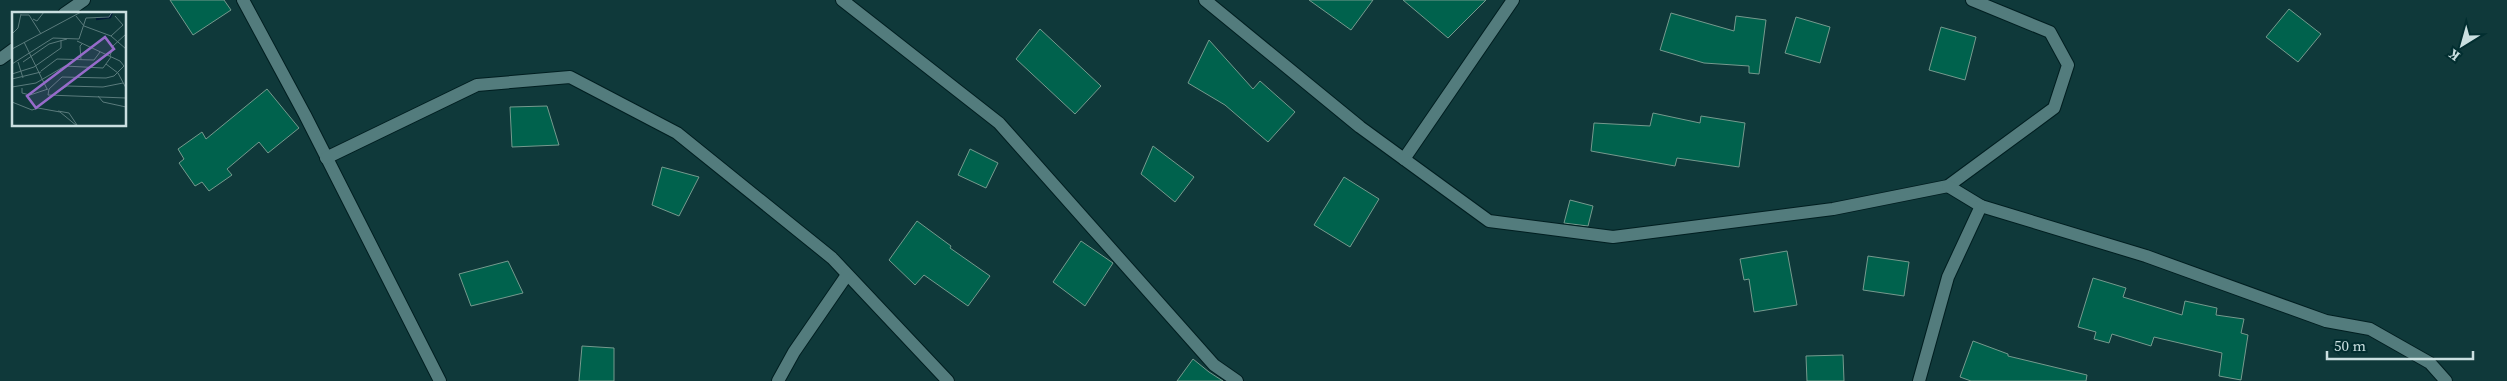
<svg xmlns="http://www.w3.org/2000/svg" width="2507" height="381" font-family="'Source Serif 4',serif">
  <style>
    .building { fill: #00624d; stroke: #759a8e }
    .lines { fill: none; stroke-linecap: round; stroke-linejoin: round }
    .minor-casing { stroke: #001e20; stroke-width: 14 }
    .minor { stroke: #537c7d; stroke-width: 12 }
    .inset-river { fill: none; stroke: #021b38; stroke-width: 2.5 }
    .inset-road { fill: none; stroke: #5a7b7c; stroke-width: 1 }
    .view { fill: #976bcb; fill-opacity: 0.15; stroke: #976bcb; stroke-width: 2.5 }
    .inset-edge { fill: none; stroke: #cadfe0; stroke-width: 2.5 }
  </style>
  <rect width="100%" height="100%" fill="#0f393a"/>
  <g class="building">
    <path d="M170,0H224L231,10L193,35Z"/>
    <path d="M1309,0H1373L1351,30Z"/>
    <path d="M1403,0H1486L1448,38Z"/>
    <path d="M2289,9L2321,34L2298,62L2266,37Z"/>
    <path d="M1671,13L1734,31L1736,16L1766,20L1759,74L1749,73V66L1704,63L1660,50Z"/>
    <path d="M1796,17L1830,27L1820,63L1785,53Z"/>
    <path d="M1941,27L1976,37L1965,80L1929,70Z"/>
    <path d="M1040,29L1101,86L1075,114L1016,59Z"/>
    <path d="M1209,40L1253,89L1260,81L1295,112L1268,142L1225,105L1188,83Z"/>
    <path d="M267,89L299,128L268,153L259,142L227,169L232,175L209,191L202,182L195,186L179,163L184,159L178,149L202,132L206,139Z"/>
    <path d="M547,106L559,145L512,147L510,107Z"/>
    <path d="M1653,113L1700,123L1701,116L1745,123L1739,167L1677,158L1675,166L1591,151L1594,123L1650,126Z"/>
    <path d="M1153,146L1194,177L1175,202L1141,174Z"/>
    <path d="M970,149L998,163L986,188L958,175Z"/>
    <path d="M662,167L699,177L679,216L652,205Z"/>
    <path d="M1344,177L1379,199L1350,247L1314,225Z"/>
    <path d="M1570,200L1593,206L1588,226L1564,223Z"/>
    <path d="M917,221L951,246L950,248L990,276L968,306L924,275L915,285L889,260Z"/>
    <path d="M1081,241L1113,263L1085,306L1053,282Z"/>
    <path d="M1787,251L1797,305L1754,312L1749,279L1744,280L1740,259Z"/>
    <path d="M1868,256L1909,262L1904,296L1863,290Z"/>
    <path d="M508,261L523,293L471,306L459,274Z"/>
    <path d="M2093,278L2126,288L2123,297L2182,315L2185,301L2217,308L2216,315L2244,319L2241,333L2248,335L2241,380L2219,376L2222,353L2154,337L2151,346L2112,334L2109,343L2094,339L2096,332L2078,327Z"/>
    <path d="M1973,341L2008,354V356L2087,375L2086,381H1971L1960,377Z"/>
    <path d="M582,346L614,348V381H579Z"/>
    <path d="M1843,355L1844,381H1807L1806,356Z"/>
    <path d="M1193,359L1209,372L1223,381H1177Z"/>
  </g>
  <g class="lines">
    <g class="minor-casing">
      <g id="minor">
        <path d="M243,0L305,115L440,381"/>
        <path d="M842,0L999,123L1214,365L1237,381"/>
        <path d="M1205,0L1360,127L1489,221L1613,237L1833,209L1948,186L2054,108L2068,65L2050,32L1972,0"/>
        <path d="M64,14L84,0"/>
        <path d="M0,59L14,49"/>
        <path d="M326,158L477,85L570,77L677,133L832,258L948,381"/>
        <path d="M1404,159L1513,0"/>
        <path d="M1948,186L1981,206L2146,256L2326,321L2370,329L2430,363L2446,381"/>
        <path d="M778,381L794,352L847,275"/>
        <path d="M1919,381L1948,277L1981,206"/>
      </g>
    </g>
    <use href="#minor" class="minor"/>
  </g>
  <g transform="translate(12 12)">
    <rect width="114" height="114" fill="#0f393a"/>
    <path class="inset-river" d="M84,7L98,5L100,0"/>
    <path class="inset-road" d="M9,3H17L29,22M64,4L72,14L99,24L111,13L103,4M21,7L25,9L32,0M0,22L6,16L9,2M99,24L114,37M65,29L108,49L112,54L102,64L94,66L50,65L37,77L36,83L114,86M12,30L35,77M0,37L69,0M98,44L101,34L114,22M69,48L68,34L71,31M6,50L11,66M11,50L37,32L55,27M0,52L41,26L67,27L74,6L97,5L100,0M94,52L106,61L114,76M29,59L45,47L82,48L88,40M0,62L22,55L49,36V28M0,67L29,60M0,75L24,71L53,54L91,56L99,45M10,76V81L18,83L36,77M42,82L55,74L91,75L111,71M86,84L91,90L114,95M0,90L20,98L26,96L48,100L65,114M46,99L57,101L65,113"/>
    <path class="view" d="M93,25L102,37L24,96L15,84Z"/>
    <rect width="114" height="114" class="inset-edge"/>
  </g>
  <g transform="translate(2462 45) rotate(217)" stroke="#022e30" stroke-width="4" paint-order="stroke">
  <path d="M0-4L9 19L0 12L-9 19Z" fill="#cadfe0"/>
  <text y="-8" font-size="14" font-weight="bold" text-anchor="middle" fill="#cadfe0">K</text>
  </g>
  <path d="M2327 351v8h146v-8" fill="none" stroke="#cadfe0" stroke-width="2.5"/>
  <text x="2334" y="351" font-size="15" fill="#cadfe0" stroke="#022e30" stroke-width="4" paint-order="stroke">50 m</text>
</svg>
